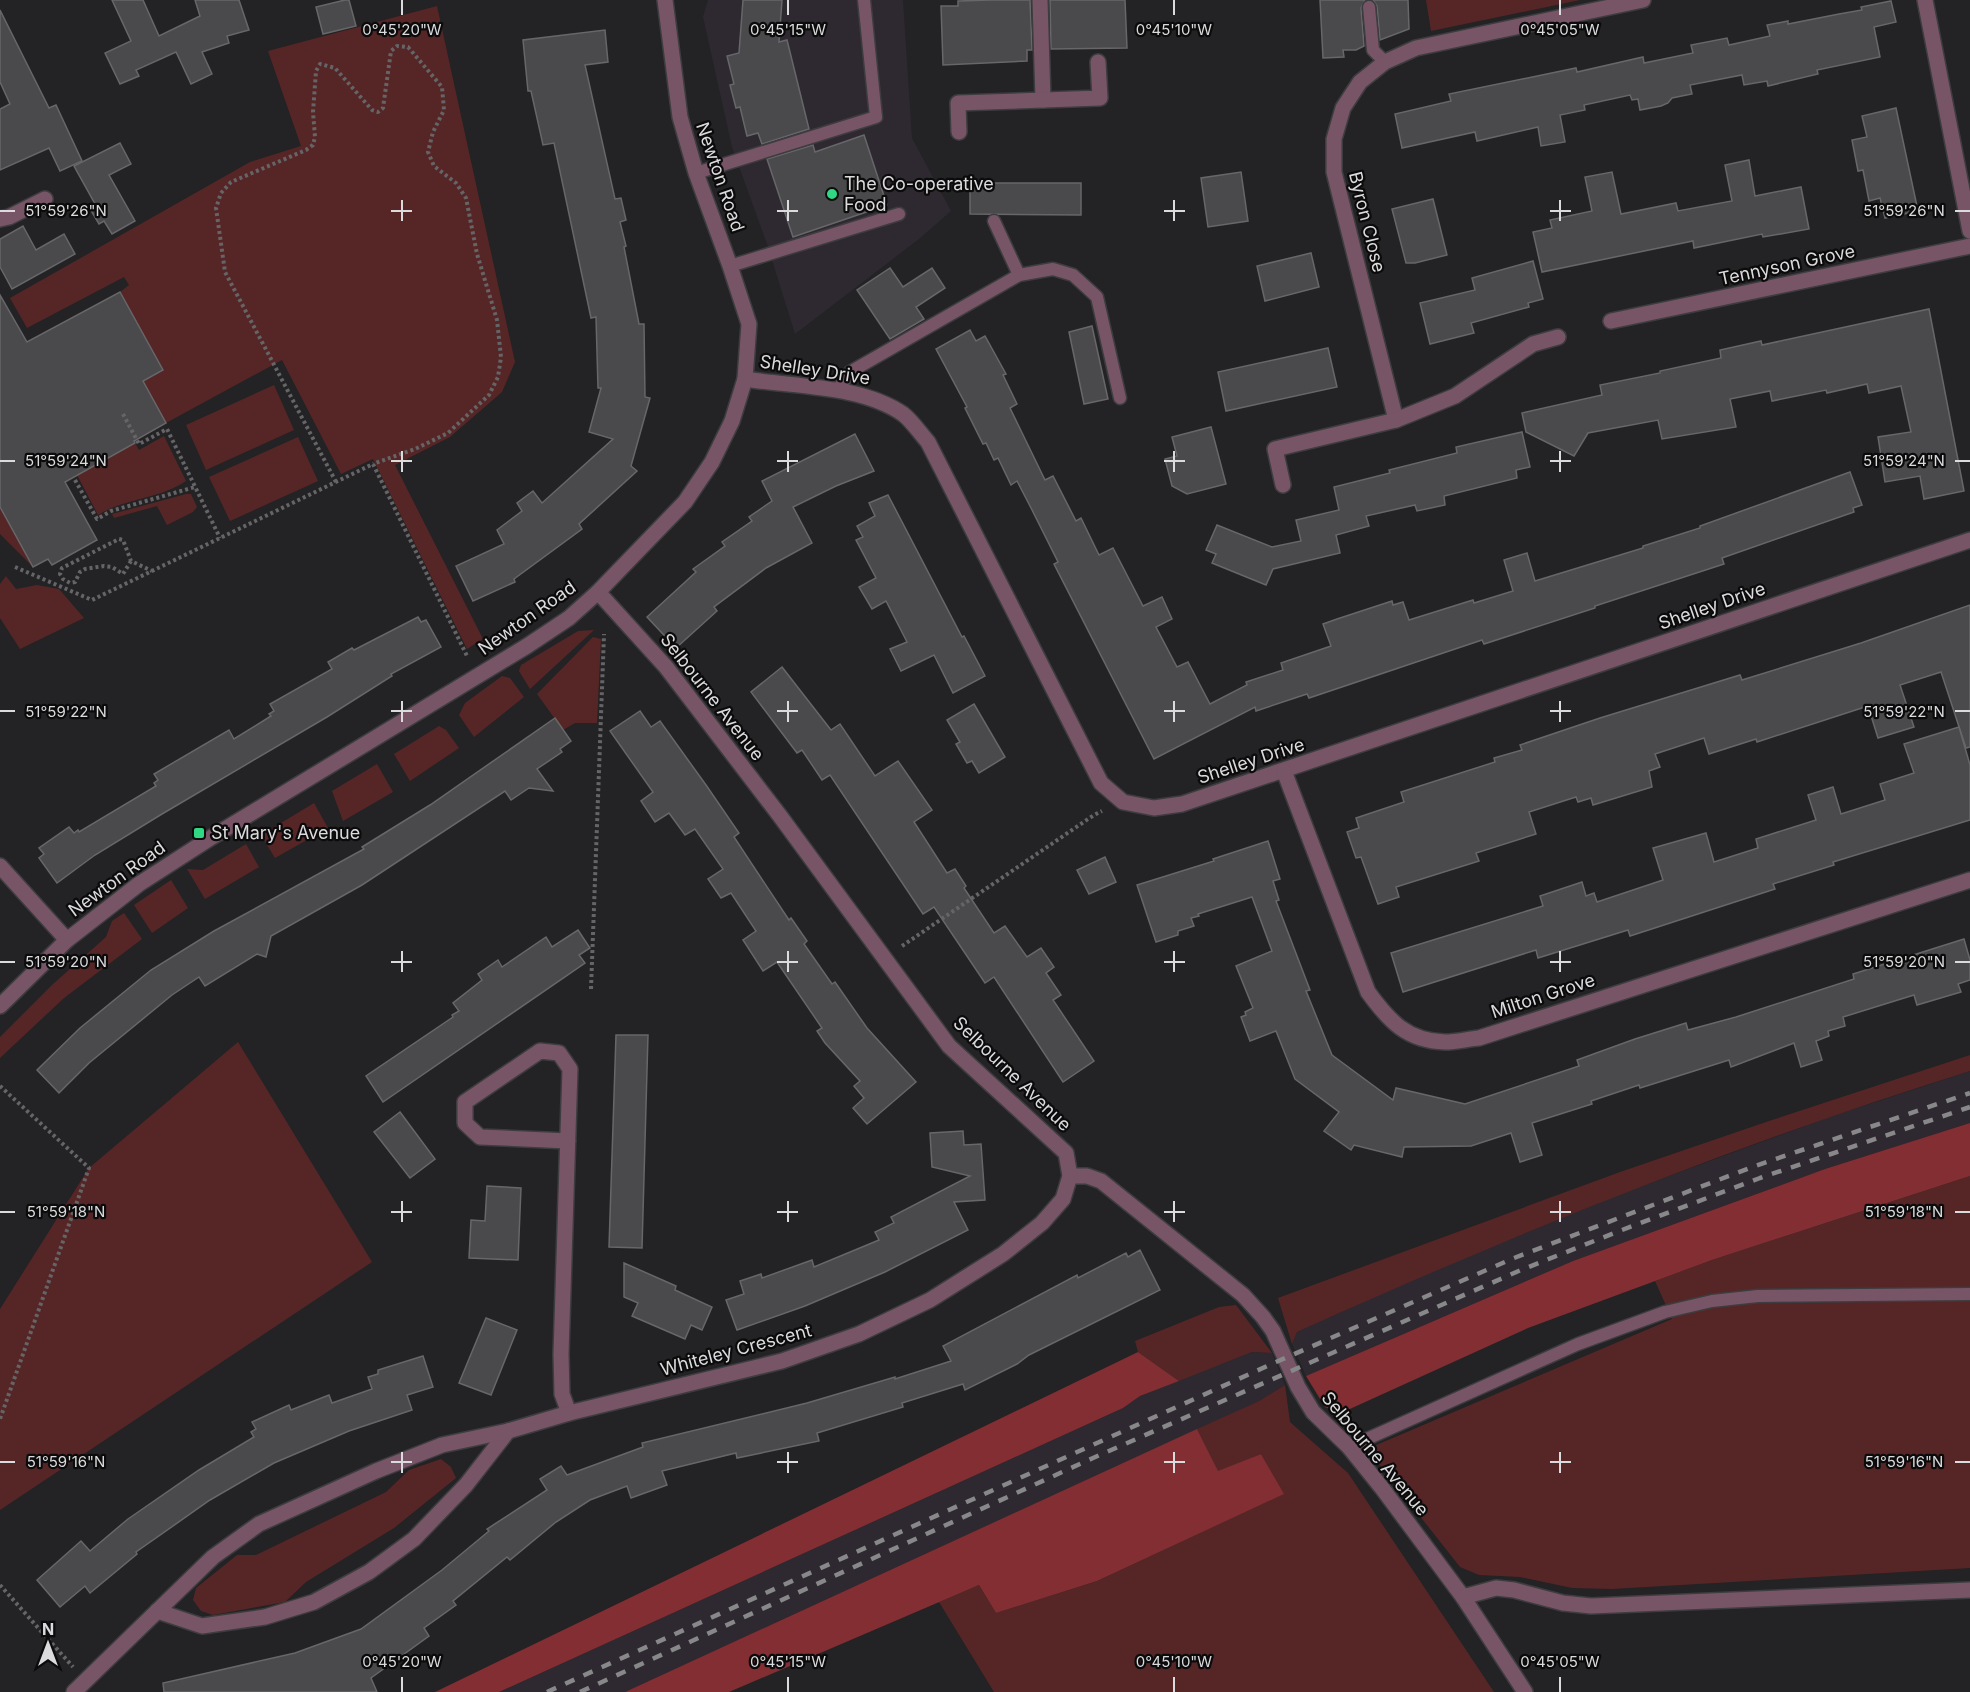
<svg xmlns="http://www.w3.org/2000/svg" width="1970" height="1692" font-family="Inter,sans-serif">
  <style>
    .built { fill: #2e2930 }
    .green { fill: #562627 }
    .forest { fill: #832e33 }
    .building { fill: #4a4a4c; stroke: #67676a; stroke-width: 1.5 }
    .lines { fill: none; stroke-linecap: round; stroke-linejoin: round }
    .service-casing { stroke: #3d3c3e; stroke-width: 15 }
    .minor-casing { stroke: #3d3c3e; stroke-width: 18 }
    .tertiary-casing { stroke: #3d3c3e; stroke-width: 18 }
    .path { stroke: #656466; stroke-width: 4; stroke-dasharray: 3 3; stroke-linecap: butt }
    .service { stroke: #775466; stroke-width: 12 }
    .minor { stroke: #775466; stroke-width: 15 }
    .tertiary { stroke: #775466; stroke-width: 15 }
    .rail { stroke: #888789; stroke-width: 4.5; stroke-dasharray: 10 10; stroke-linecap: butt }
    .ticks { fill: none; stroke: #dbdadc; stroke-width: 2 }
    .poi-dot { fill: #30d883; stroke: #0c0b0c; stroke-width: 2 }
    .labels { text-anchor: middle; stroke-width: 4.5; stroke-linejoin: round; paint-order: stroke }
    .street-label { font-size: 18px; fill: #dbdadc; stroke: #0c0b0c }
    .poi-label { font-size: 18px; fill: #dbdadc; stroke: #0c0b0c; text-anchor: start }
    .ticks-label { font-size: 15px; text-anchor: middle; fill: #dbdadc; stroke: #0c0b0c; stroke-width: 4.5; stroke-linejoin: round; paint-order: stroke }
  </style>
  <rect width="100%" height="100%" fill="#232224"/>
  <g class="built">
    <path d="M708,0H903L912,138L951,211L919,239L795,334L767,244L732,147L703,17Z"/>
    <path d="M1970,1071V1123L1825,1169L1573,1261L1306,1376L1292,1344L1297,1332L1419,1277L1623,1193L1830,1117Z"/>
    <path d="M1252,1352L1272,1353L1285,1385L1259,1401L625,1692H499L1123,1408L1140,1396Z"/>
  </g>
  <g class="green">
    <path d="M1426,0H1580L1431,31Z"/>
    <path d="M437,6L515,362L502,392L450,437L395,465L483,639L467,649L373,459L341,474L282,360L166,423L143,381L163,369L120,292L129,285L124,277L27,328L10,298L250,162L301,146L268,51Z"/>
    <path d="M274,385L294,430L206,470L186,425Z"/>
    <path d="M164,436L186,481C160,499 125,498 98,515L77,475L135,443L139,450Z"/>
    <path d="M298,437L318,481L230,521L209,477Z"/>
    <path d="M186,494H191L197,507L193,512L167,525L157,506L114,518L112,514Z"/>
    <path d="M0,507L33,567L0,534Z"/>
    <path d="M6,576L16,589L37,585L59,589L84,618L20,649L0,618V584Z"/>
    <path d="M594,630L530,689L519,671L521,665L578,631Z"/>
    <path d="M593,637L601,639L597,723H575L563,730L537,694Z"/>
    <path d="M502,676L510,678L524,697L474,737L459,715L465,703Z"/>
    <path d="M439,726L446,730L459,748L410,781L394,754Z"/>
    <path d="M377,764L393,792L343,821L332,791Z"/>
    <path d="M314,803L328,828L275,858L261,835Z"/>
    <path d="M246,844L259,867L205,899L187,869L203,870Z"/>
    <path d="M171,880L188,908L152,933L134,905Z"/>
    <path d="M124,913L142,939L64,998L0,1058V1037L52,985L106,937L112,921Z"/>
    <path d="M238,1042L372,1262L0,1510V1309L89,1168Z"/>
    <path d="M1970,1055V1071C1740,1143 1516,1233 1297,1332L1292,1344L1278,1298L1620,1172L1769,1121Z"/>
    <path d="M1970,1176V1568L1612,1589L1572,1588L1520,1577L1479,1575L1460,1567L1367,1449L1672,1319L1655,1281L1712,1260Z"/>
    <path d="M1236,1305L1272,1353L1252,1352L1179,1381L1138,1352L1135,1341L1219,1307Z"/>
    <path d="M1285,1385L1290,1422L1348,1473L1494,1692H994L939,1602L979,1585L996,1613L1097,1581L1283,1494L1261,1454L1218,1472L1197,1429L1259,1401Z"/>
    <path d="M441,1459L451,1467L456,1478L394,1528L306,1582L285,1602L213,1615L201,1611L193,1600L196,1588L237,1555H256L386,1492L409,1470Z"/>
  </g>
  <g class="forest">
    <path d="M1970,1123V1176L1712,1260L1528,1328L1341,1413L1325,1407L1306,1376L1573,1261L1825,1169Z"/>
    <path d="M1138,1352L1179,1381L1140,1396L1123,1408L499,1692H435Z"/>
    <path d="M1197,1429L1218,1471L1261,1454L1284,1494L1097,1581L996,1613L979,1585L729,1692H625Z"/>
  </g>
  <g class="building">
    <path d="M112,0H143L159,36L200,16L195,0H239L249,30L227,36L229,43L202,52L212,74L191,84L176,52L136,70L139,76L120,84L105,53L131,41Z"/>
    <path d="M345,0H349L356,26L323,34L316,7Z"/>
    <path d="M743,0H782L779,42L787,40L809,129L762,144L758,133L747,136L740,107L736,108L730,85L734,84L727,56L739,53Z"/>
    <path d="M992,0H1030L1032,50H1027V61L943,65L941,6H958V1Z"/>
    <path d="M1050,0H1125L1127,48L1051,49Z"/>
    <path d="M1320,0H1365L1361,8L1364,46L1356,50H1343L1344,57L1323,58Z"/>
    <path d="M1373,0H1408L1409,29L1380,40L1377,6Z"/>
    <path d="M1891,1L1896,22L1874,27L1880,57L1817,70L1818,74L1768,86L1767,81L1744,85L1742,75L1690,85L1692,94L1672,98L1668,103L1661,106L1640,110L1638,99L1632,100L1630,95L1584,105L1585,110L1560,115L1565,142L1541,146L1538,127L1477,141L1475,132L1402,148L1395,114L1451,101L1449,94L1576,68L1577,72L1643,57L1644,63L1693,53L1691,45L1727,38L1729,45L1770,36L1767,25L1788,21V24L1839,14L1862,10L1861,7Z"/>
    <path d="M0,10L49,108L56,105L82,161L60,171L49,148L0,170V109L10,104L0,82Z"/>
    <path d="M605,30L608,62L585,65L615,199L621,198L626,220L620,222L626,246L624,247L639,324H644L645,397L650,398L631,466L637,471L579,524L582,529L514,579L515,582L473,601L456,566L504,544L497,530L522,511L517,503L533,491L542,503L613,439L589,432L601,388H598L596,317L591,318L554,143L543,145L531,91H528L523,40Z"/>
    <path d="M1896,108L1918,211L1885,218L1880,198L1869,201L1863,170L1858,171L1852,140L1867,137L1862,116Z"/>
    <path d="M864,135L887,205L793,237L767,159L813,145L815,152Z"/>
    <path d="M120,143L131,164L109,175L135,221L112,234L104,221L99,224L89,207L95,204L74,166Z"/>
    <path d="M1749,160L1755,196L1801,187L1809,229L1763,237L1762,234L1694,248L1693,241L1542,272L1533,232L1552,228L1550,220L1592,211L1585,177L1612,172L1621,214L1676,203L1678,211L1732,201L1725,165Z"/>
    <path d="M1241,172L1248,221L1208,227L1201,178Z"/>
    <path d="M970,183H1081V215L970,214Z"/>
    <path d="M1433,199L1447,255L1415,263H1406L1392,209Z"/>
    <path d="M23,226L36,250L64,234L75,254L12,289L0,267V239Z"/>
    <path d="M1311,253L1319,287L1265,301L1257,266Z"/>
    <path d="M1533,261L1543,299L1528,303L1529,307L1471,323L1474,333L1430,344L1420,303L1475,290L1472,278Z"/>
    <path d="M890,268L903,287L932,268L945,288L916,307L924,319L890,339L857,290Z"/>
    <path d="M120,292L163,370L143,381L166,423L134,441L135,443L65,482L97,540L52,565L48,559L33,567L0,507V295L27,342Z"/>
    <path d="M1929,309L1964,491L1924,499L1920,476L1885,482L1878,437L1911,432L1901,386L1869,393L1867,384L1827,393L1826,390L1772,401L1770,391L1730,399L1736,427L1662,439L1658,420L1588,433L1574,456L1526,432L1522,413L1602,395L1600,385L1660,373V371L1721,358L1720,350L1761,341L1762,345Z"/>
    <path d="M1092,326L1108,399L1084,404L1069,332Z"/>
    <path d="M970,330L976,341L985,336L1006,374L1003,375L1017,404L1010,408L1045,480L1053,476L1076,521L1081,518L1099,555L1113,548L1143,606L1162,597L1172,619L1156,627L1177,667L1188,662L1210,704L1247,685L1246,682L1283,670L1281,663L1331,646L1323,624L1337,619L1392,601L1393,605L1403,602L1409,620L1473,600L1474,603L1513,591L1504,560L1527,553L1535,581L1643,548V546L1700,528V526L1850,472L1862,505L1853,508L1854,512L1722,558L1724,564L1595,606V608L1484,644L1482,640L1309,698L1307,694L1256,711L1255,707L1154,759L1054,564L1058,562L1031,508L1017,481L1011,485L998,458L994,460L986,443L983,444L965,408L967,407L936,349Z"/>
    <path d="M1328,348L1337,387L1226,411L1218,372Z"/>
    <path d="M1211,427L1226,484L1187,494L1172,486L1165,459L1177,456L1172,437Z"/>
    <path d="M1522,432L1530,467L1516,470L1517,478L1444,496L1445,505L1417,511L1415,505L1366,516L1369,526L1336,535L1340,553L1273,569L1266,585L1212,563L1216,554L1206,550L1217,525L1272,547L1301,541L1296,520L1339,510L1334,487L1390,473L1389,470L1457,453L1456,447Z"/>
    <path d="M855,434L874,471L836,486L793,507L812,543L766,568L714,607L717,611L676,648L647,617L696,572L693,569L725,546L722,542L752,521L749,517L772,501L762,481Z"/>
    <path d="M888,495L962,637L964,636L985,676L953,693L934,655L901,671L890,649L907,642L886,601L872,609L859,587L876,578L856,540L863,537L857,526L875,516L869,503Z"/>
    <path d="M1970,605V747L1966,748L1941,672L1900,685L1914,727L1878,738L1868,706L1757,742L1756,739L1709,754L1704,738L1655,754L1660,767L1649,771L1652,787L1593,805L1591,798L1578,802L1576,797L1529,812L1536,834L1476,853L1479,861L1396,887L1399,897L1378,904L1361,857L1356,858L1347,832L1359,828L1356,818L1404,802L1401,792L1495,762L1494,758L1522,750L1520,745L1600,718L1740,675L1742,680L1861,643Z"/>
    <path d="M418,617L421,622L426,620L441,647L391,674L392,676L327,717L162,814L95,855L57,883L39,858L44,854L39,848L69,827L74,833L78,830L79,832L156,786L154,783L158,780L154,774L229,730L234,739L271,716L269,714L274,711L270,704L332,669L328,662L352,648L354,650Z"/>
    <path d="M782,667L831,730L840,724L875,776L898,761L932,810L914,822L947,873L955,869L966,886L964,888L994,933L1005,926L1027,957L1041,948L1054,967L1046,973L1061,995L1053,1000L1094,1061L1063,1082L994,977L985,983L934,907L923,914L830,775L822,780L802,750L797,753L751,692Z"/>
    <path d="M974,704L1005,757L979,773L972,761L967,763L956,744L960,742L947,720Z"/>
    <path d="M640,711L651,727L660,721L706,785L739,833L734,837L789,920L791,918L807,941L804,944L832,984L835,982L867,1028L916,1082L867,1124L853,1108L864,1098L854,1086L860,1081L825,1043L817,1031L822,1028L777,962L763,971L743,940L756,931L731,893L721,898L708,879L723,869L695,829L685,835L669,813L655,822L641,801L653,792L610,731Z"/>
    <path d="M555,718L571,741L560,749L562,752L537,769L553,791L529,788L511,800L505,791L362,885L271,936L266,957L257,954L205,986L199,977L172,995L89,1063L59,1093L37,1070L80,1028L151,970L214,931L364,849L362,847L430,805Z"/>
    <path d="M1959,727L1970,765V820L1833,862L1834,865L1773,884L1775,889L1630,936L1628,930L1538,958L1536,950L1403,992L1391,953L1543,906L1540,896L1582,882L1586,896L1594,893L1597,902L1663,880L1653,848L1706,833L1714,862L1758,848L1756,839L1816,820L1808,795L1833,787L1841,814L1885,800L1880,784L1914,773L1904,744Z"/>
    <path d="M1268,841L1280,879L1273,881L1279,900L1276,901L1310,990L1306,991L1332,1055L1393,1100L1396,1088L1465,1104L1579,1066L1577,1060L1635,1039L1686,1023L1688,1030L1736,1017L1854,979L1853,974L1964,939L1970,960V980L1958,984L1961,992L1917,1005L1914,995L1843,1017L1845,1026L1828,1031L1829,1036L1816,1041L1822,1060L1801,1067L1794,1043L1731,1067L1729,1060L1640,1088L1639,1085L1591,1101L1592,1104L1532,1123L1542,1155L1520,1162L1511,1133L1471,1146L1404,1147L1402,1157L1354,1145L1351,1150L1324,1131L1339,1112L1295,1079L1276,1031L1250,1041L1241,1017L1246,1015L1245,1012L1253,1008L1236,966L1272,951L1252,897L1198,914L1199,916L1191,918L1194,926L1178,931V935L1156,942L1137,885L1214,861L1213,859Z"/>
    <path d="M1105,857L1116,882L1089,894L1077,870Z"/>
    <path d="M578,930L590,948L579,955L585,963L383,1102L366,1076L453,1017L452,1015L459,1011L453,1003L482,980L478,974L498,960L502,967L546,937L552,947Z"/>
    <path d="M616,1035H648L642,1248L609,1247Z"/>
    <path d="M400,1112L435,1159L410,1178L374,1132Z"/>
    <path d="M963,1131L964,1145L981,1144L985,1200L954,1202L968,1230L885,1272L805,1306L737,1330L726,1300L744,1294L740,1281L761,1274L762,1278L812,1260L814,1267L879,1240L875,1232L894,1223L891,1217L970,1176L932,1167L930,1133Z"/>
    <path d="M487,1186L521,1188L518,1260L469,1258L471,1220L485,1221Z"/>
    <path d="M1140,1250L1160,1290L1029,1355L1017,1364L965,1390L963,1384L902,1403L903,1407L817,1433L819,1441L737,1458L736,1453L662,1471L667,1485L631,1498L627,1486L590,1500L556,1522L510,1560L507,1557L453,1601L456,1605L424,1628L429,1636L371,1678L377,1692H164L163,1683L295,1653L361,1629L442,1570L489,1531L487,1529L547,1490L540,1479L561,1466L567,1475L643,1447L642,1443L807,1403L895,1377V1379L951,1361L943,1346L1077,1275L1078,1278L1126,1253L1128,1257Z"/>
    <path d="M624,1263L676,1286L675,1290L712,1307L702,1330L691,1325L685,1339L632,1316L638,1303L624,1297Z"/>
    <path d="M486,1318L517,1330L491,1395L459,1383Z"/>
    <path d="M423,1356L433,1387L407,1395L412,1410L349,1431L274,1463L210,1500L136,1552L137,1554L90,1593L85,1586L60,1607L37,1580L81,1541L90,1551L128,1519L199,1470L254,1437L251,1432L256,1429L252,1422L289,1405L291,1410L329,1395L332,1403L372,1389L368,1377L378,1374V1370Z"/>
  </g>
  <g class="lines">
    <g class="service-casing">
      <g id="service">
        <path d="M1369,7L1373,50L1385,62"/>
        <path d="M696,173L876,117L864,0"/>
        <path d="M994,221L1019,275"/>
        <path d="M730,266L899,214"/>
        <path d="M837,391L850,372L1019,275L1053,269L1073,275L1097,297L1120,398"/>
        <path d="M1349,1447L1578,1344L1665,1312L1712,1301L1758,1296L1970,1294"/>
      </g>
    </g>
    <g class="minor-casing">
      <g id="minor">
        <path d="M1040,0L1043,100"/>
        <path d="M1925,0L1970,231"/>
        <path d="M959,132L958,103L1100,98L1098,62"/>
        <path d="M0,219L9,217L45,199"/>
        <path d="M1611,321L1970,246"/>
        <path d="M745,379C795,387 861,385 903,414C912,421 920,433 928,442L1101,783L1123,802L1154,808L1182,804L1970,540"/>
        <path d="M1396,420L1334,172V139L1343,108L1360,82L1385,62L1416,48L1643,0"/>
        <path d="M1283,485L1275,449L1396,420L1455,396L1533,344L1558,337"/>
        <path d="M1284,771L1368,992C1389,1021 1407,1041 1445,1042C1456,1042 1468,1039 1479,1038L1970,880"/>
        <path d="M0,866L67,940"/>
        <path d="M568,1141L480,1137L465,1123V1102L540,1051L559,1053L570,1069L561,1354L562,1394L569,1413"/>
        <path d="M1070,1176H1087L1101,1181L1243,1295L1263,1317L1273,1331L1298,1387L1313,1412L1349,1447L1382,1488L1463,1597L1525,1692"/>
        <path d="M1463,1597L1496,1588L1514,1590L1563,1603L1591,1606L1970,1590"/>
        <path d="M157,1611L202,1626L265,1617L314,1602L369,1572L414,1539L466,1485L508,1431"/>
        <path d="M74,1692L213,1557L259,1524L376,1471L442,1445L508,1431L569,1413L782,1361L859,1334L930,1300L1003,1254L1042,1223L1063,1199L1070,1176L1066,1153L949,1046L780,816L666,667L598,592"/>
      </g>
    </g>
    <g class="tertiary-casing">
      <path id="tertiary" d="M0,1006L67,940L139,884L212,837L527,646L569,618L598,592L685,502L712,462L732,421L745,379L749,324L730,266L696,173L680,117L665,0"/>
    </g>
    <g class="path">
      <path d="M123,414L139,444L167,429L220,538"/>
      <path d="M75,480L97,519L111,511L195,487"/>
      <path d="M336,482L225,272L216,208L221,193L231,182L306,150L313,145L315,137L313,112L316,71L320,64L335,68L372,110L378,112L383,108L391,51L397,46L408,47L442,87L444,110L433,132L428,152L434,166L456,183L466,198L477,254L497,320L501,357L498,377L489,395L448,433L415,449L373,464"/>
      <path d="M131,561L123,574L112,567L104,566L85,569L80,572L75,582L70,583L63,579L60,574L62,568L119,539L123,540L131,561L152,571"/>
      <path d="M15,567L92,600L373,464L468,658"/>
      <path d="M902,946L1094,815L1102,811"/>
      <path d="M591,989L604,634"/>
      <path d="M0,1086L89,1168L0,1419"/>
      <path d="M0,1585L73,1667"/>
    </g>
    <use href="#service" class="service"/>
    <use href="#minor" class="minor"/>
    <use href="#tertiary" class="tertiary"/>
    <g class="rail">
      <path d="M547,1692L1276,1362L1514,1258L1755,1166L1970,1093"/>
      <path d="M580,1692L1093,1458L1521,1270L1622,1230L1760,1178L1970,1107"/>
    </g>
  </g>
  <path class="ticks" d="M402,0V15M788,0V15M1174,0V15M1560,0V15M402,200V221M788,200V221M1174,200V221M1560,200V221M0,211H15M391,211H412M777,211H798M1164,211H1185M1550,211H1571M1955,211H1970M402,451V472M788,451V472M1174,451V472M1560,451V472M0,461H15M391,461H412M777,461H798M1164,461H1185M1550,461H1571M1955,461H1970M402,701V722M788,701V722M1174,701V722M1560,701V722M0,711H15M391,711H412M777,711H798M1164,711H1185M1550,711H1571M1955,711H1970M402,951V972M788,951V972M1174,951V972M1560,951V972M0,962H15M391,962H412M777,962H798M1164,962H1185M1550,962H1571M1955,962H1970M402,1201V1222M788,1201V1222M1174,1201V1222M1560,1201V1222M0,1212H15M391,1212H412M777,1212H798M1164,1212H1185M1550,1212H1571M1955,1212H1970M402,1452V1473M788,1452V1473M1174,1452V1473M1560,1452V1473M0,1462H15M391,1462H412M777,1462H798M1164,1462H1185M1550,1462H1571M1955,1462H1970M402,1677V1692M788,1677V1692M1174,1677V1692M1560,1677V1692"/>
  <g class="poi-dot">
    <circle cx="832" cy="194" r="6"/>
    <rect x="193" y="827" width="12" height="12" rx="3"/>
  </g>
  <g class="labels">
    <g class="street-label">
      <text transform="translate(720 177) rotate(71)" y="6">Newton Road</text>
      <text transform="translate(1367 222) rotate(76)" y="6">Byron Close</text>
      <text transform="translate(1787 265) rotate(-12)" y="6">Tennyson Grove</text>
      <text transform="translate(815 370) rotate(9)" y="6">Shelley Drive</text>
      <text transform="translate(1712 606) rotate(-19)" y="6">Shelley Drive</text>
      <text transform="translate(527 618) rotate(-35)" y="6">Newton Road</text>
      <text transform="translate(712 697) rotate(52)" y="6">Selbourne Avenue</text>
      <text transform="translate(1251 761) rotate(-18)" y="6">Shelley Drive</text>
      <text transform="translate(117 879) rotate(-36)" y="6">Newton Road</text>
      <text transform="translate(1543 996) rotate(-18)" y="6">Milton Grove</text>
      <text transform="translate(1012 1074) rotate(44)" y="6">Selbourne Avenue</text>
      <text transform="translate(736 1350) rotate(-15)" y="6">Whiteley Crescent</text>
      <text transform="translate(1375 1454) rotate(50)" y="6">Selbourne Avenue</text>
    </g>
    <g class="poi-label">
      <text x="844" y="190">The Co-operative<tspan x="844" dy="21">Food</tspan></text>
      <text x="211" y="839">St Mary's Avenue</text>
    </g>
  </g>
  <g class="ticks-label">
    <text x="402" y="35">0°45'20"W</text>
    <text x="788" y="35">0°45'15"W</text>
    <text x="1174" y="35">0°45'10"W</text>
    <text x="1560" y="35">0°45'05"W</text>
    <text x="66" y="216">51°59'26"N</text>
    <text x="1904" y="216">51°59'26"N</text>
    <text x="66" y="466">51°59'24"N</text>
    <text x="1904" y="466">51°59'24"N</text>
    <text x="66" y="717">51°59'22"N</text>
    <text x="1904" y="717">51°59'22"N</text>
    <text x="66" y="967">51°59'20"N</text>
    <text x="1904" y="967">51°59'20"N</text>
    <text x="66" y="1217">51°59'18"N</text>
    <text x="1904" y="1217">51°59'18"N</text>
    <text x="66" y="1467">51°59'16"N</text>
    <text x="1904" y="1467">51°59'16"N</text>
    <text x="402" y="1667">0°45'20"W</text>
    <text x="788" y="1667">0°45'15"W</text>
    <text x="1174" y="1667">0°45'10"W</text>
    <text x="1560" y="1667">0°45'05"W</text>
  </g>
  <g transform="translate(48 1644)" stroke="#0c0b0c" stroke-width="4.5" paint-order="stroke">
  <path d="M0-4.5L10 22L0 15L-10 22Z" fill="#dbdadc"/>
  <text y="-9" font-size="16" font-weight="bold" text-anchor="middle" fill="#dbdadc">N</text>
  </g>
</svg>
